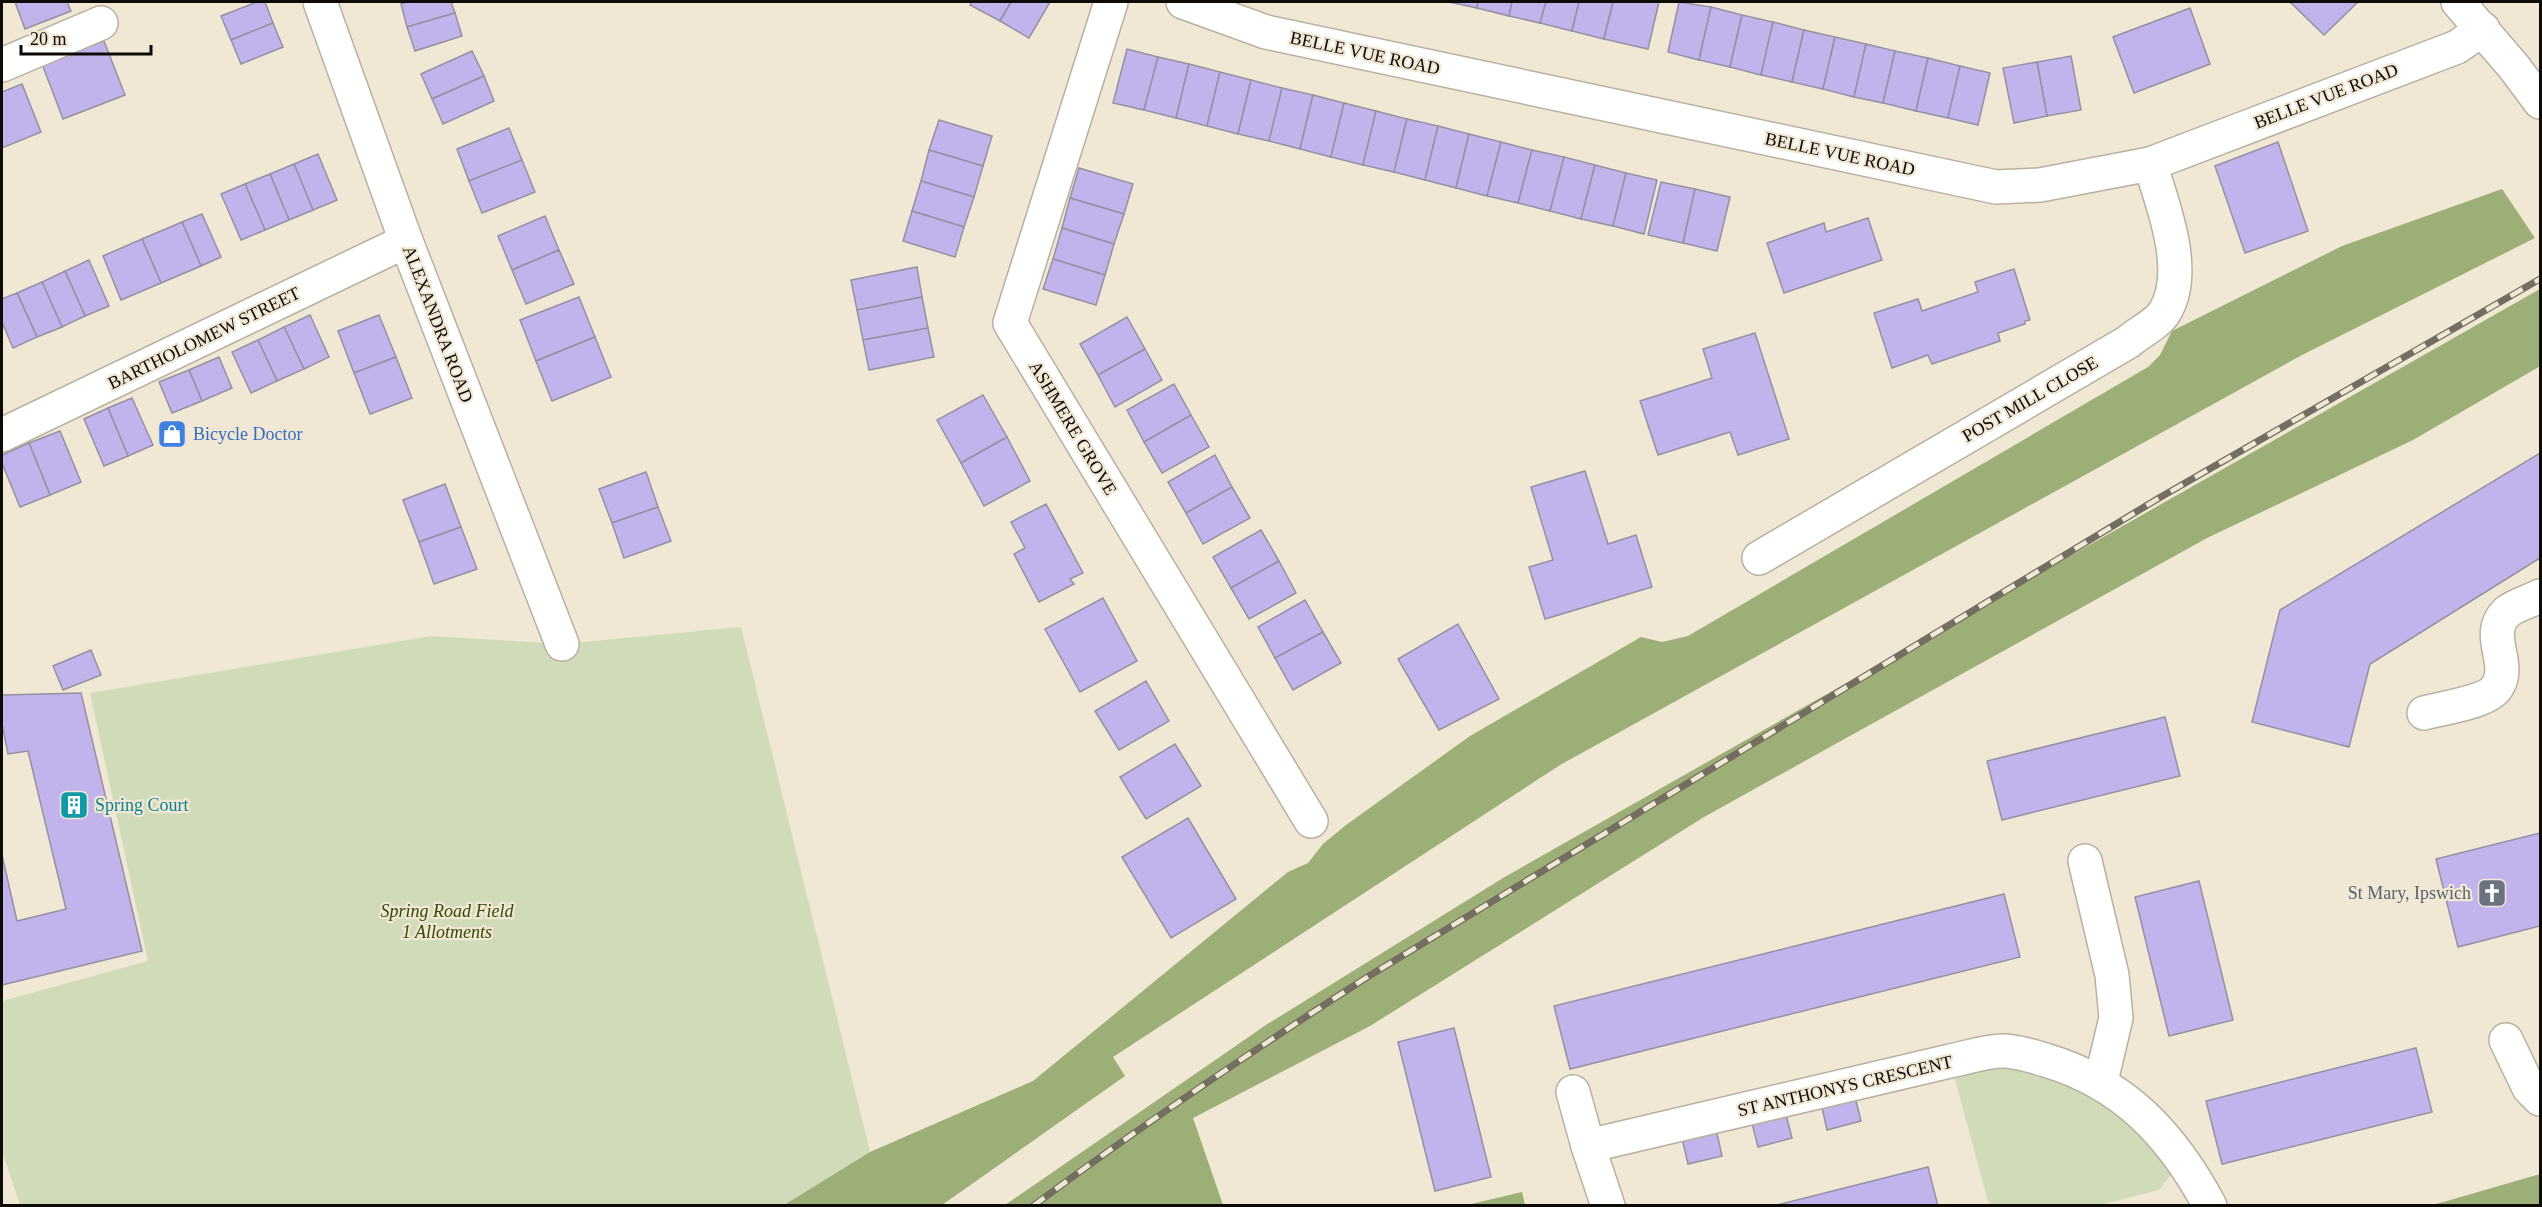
<svg xmlns="http://www.w3.org/2000/svg" width="2542" height="1207" font-family="'Times New Roman',serif">
  <style>
    .green { fill: #d0dcb9 }
    .forest { fill: #9caf76 }
    .building { fill: #c2b3ec; stroke: #9590a2; stroke-width: 1.5 }
    .lines { fill: none; stroke-linecap: round; stroke-linejoin: round }
    .minor-casing { stroke: #b9b09f; stroke-width: 36 }
    .major-casing { stroke: #b9b09f; stroke-width: 36 }
    .minor { stroke: #fff; stroke-width: 33 }
    .major { stroke: #fff; stroke-width: 33 }
    .rail-casing { stroke: #736d62; stroke-width: 7 }
    .rail { stroke: #f1e7d5; stroke-width: 4.5; stroke-dasharray: 14; stroke-linecap: butt }
    .labels { text-anchor: middle; stroke-width: 4.5; stroke-linejoin: round; paint-order: stroke }
    .street-label { font-size: 18px; fill: #0e0b06; stroke: #f1e7d5 }
    .shop-label { font-size: 18px; fill: #366cbe; stroke: #f1e7d5; text-anchor: start }
    .culture-label { font-size: 18px; fill: #0d838f; stroke: #f1e7d5; text-anchor: start }
    .worship-label { font-size: 18px; fill: #5b616d; stroke: #f1e7d5; text-anchor: end }
    .park-label { font-size: 18px; font-style: italic; fill: #384805; stroke: #f1e7d5 }
  </style>
  <rect width="100%" height="100%" fill="#f1e7d5"/>
  <g class="green">
    <path d="M741,627L870,1152L784,1205H20L2,1151V1001L148,961L90,693L431,636L562,644Z"/>
    <path d="M1950,1061L2060,1064L2183,1159L2159,1190L2100,1205H1989Z"/>
  </g>
  <g class="forest">
    <path d="M2502,189L2535,238L2302,355L1560,765L1113,1057L1125,1076L942,1205H784L870,1152L1033,1081L1288,872L1308,863L1323,844L1346,825L1470,736L1641,637L1662,642L1688,636L2148,367L2160,355L2172,331L2342,246Z"/>
    <path d="M2540,289V366L2537,368L2413,440L2207,538L1857,732L1704,817L1370,1026L1193,1118L1223,1205H1005L1266,1025L1503,878Z"/>
    <path d="M2540,1174V1205H2432L2447,1201Z"/>
    <path d="M1522,1192L1525,1205H1467Z"/>
  </g>
  <g class="building">
    <path d="M15,2H67L71,11L25,29Z"/>
    <path d="M257,2H265L273,23L231,40L221,16Z"/>
    <path d="M407,2H451L455,13L407,27L401,4Z"/>
    <path d="M972,2H1011L1000,21L970,5Z"/>
    <path d="M1011,2H1050L1029,38L1000,21Z"/>
    <path d="M1449,2H1478L1477,8Z"/>
    <path d="M1478,2H1512L1509,16L1477,8Z"/>
    <path d="M1512,2H1546L1540,23L1509,16Z"/>
    <path d="M1546,2H1579L1572,31L1540,23Z"/>
    <path d="M1579,2H1613L1604,39L1572,31Z"/>
    <path d="M1613,2H1659L1648,49L1604,39Z"/>
    <path d="M1679,2L1711,7L1699,60L1668,52Z"/>
    <path d="M2290,2H2358L2324,35Z"/>
    <path d="M1711,7L1742,15L1730,67L1699,60Z"/>
    <path d="M2190,8L2210,64L2134,93L2113,37Z"/>
    <path d="M455,13L462,36L415,51L407,27Z"/>
    <path d="M1742,15L1773,22L1761,75L1730,67Z"/>
    <path d="M1773,22L1804,30L1792,82L1761,75Z"/>
    <path d="M273,23L283,47L241,64L231,40Z"/>
    <path d="M1804,30L1835,37L1823,89L1792,82Z"/>
    <path d="M1835,37L1866,44L1854,97L1823,89Z"/>
    <path d="M104,41L125,95L63,119L42,64Z"/>
    <path d="M1866,44L1895,51L1883,103L1854,97Z"/>
    <path d="M1127,49L1158,57L1144,110L1113,103Z"/>
    <path d="M472,51L484,76L432,99L421,74Z"/>
    <path d="M1895,51L1928,58L1916,111L1883,103Z"/>
    <path d="M2071,56L2081,110L2047,116L2037,62Z"/>
    <path d="M1158,57L1189,64L1176,118L1144,110Z"/>
    <path d="M1928,58L1960,66L1948,118L1916,111Z"/>
    <path d="M2037,62L2047,116L2014,123L2003,68Z"/>
    <path d="M1189,64L1220,72L1207,126L1176,118Z"/>
    <path d="M1960,66L1990,73L1978,125L1948,118Z"/>
    <path d="M1220,72L1251,80L1238,134L1207,126Z"/>
    <path d="M484,76L494,101L443,124L432,99Z"/>
    <path d="M1251,80L1282,88L1269,141L1238,134Z"/>
    <path d="M22,84L41,132L2,148V92Z"/>
    <path d="M1282,88L1313,95L1300,149L1269,141Z"/>
    <path d="M1313,95L1344,103L1331,157L1300,149Z"/>
    <path d="M1344,103L1376,111L1363,165L1331,157Z"/>
    <path d="M1376,111L1407,119L1394,172L1363,165Z"/>
    <path d="M1407,119L1438,126L1425,180L1394,172Z"/>
    <path d="M939,120L992,136L983,166L929,150Z"/>
    <path d="M1438,126L1469,134L1456,188L1425,180Z"/>
    <path d="M509,128L522,160L469,181L457,149Z"/>
    <path d="M1469,134L1501,142L1487,196L1456,188Z"/>
    <path d="M1501,142L1532,150L1518,203L1487,196Z"/>
    <path d="M2278,142L2308,231L2245,253L2215,166Z"/>
    <path d="M929,150L983,166L974,197L921,181Z"/>
    <path d="M1532,150L1564,157L1550,211L1518,203Z"/>
    <path d="M318,154L337,200L313,210L294,164Z"/>
    <path d="M1564,157L1595,165L1581,219L1550,211Z"/>
    <path d="M522,160L535,192L482,213L469,181Z"/>
    <path d="M294,164L313,210L289,220L270,174Z"/>
    <path d="M1595,165L1626,173L1613,226L1581,219Z"/>
    <path d="M1079,168L1133,184L1124,214L1070,198Z"/>
    <path d="M1626,173L1657,180L1644,234L1613,226Z"/>
    <path d="M270,174L289,220L265,230L245,184Z"/>
    <path d="M921,181L974,197L964,227L912,211Z"/>
    <path d="M1661,182L1695,189L1683,243L1648,235Z"/>
    <path d="M245,184L265,230L241,240L221,194Z"/>
    <path d="M1695,189L1730,197L1717,251L1683,243Z"/>
    <path d="M1070,198L1124,214L1114,244L1062,228Z"/>
    <path d="M912,211L964,227L955,257L903,241Z"/>
    <path d="M202,214L221,257L201,266L182,222Z"/>
    <path d="M545,216L559,250L512,270L498,236Z"/>
    <path d="M1868,218L1882,260L1784,293L1767,243L1824,223L1826,232Z"/>
    <path d="M182,222L201,266L161,283L142,239Z"/>
    <path d="M1062,228L1114,244L1105,275L1053,259Z"/>
    <path d="M142,239L161,283L121,300L103,256Z"/>
    <path d="M559,250L574,284L526,304L512,270Z"/>
    <path d="M1053,259L1105,275L1096,305L1043,289Z"/>
    <path d="M89,260L109,306L85,316L65,271Z"/>
    <path d="M917,267L922,297L857,310L851,280Z"/>
    <path d="M2014,269L2030,320L2025,321V324L1998,333L2000,341L1932,364L1928,355L1892,368L1874,313L1918,299L1922,311L1978,292L1975,282Z"/>
    <path d="M65,271L85,316L62,327L42,282Z"/>
    <path d="M42,282L62,327L37,337L17,293Z"/>
    <path d="M17,293L37,337L13,348L2,322V299Z"/>
    <path d="M579,297L595,337L536,361L520,320Z"/>
    <path d="M922,297L928,328L863,340L857,310Z"/>
    <path d="M310,315L329,357L304,369L284,327Z"/>
    <path d="M379,315L396,357L354,373L338,331Z"/>
    <path d="M1127,317L1145,349L1098,375L1080,344Z"/>
    <path d="M284,327L304,369L277,381L258,340Z"/>
    <path d="M928,328L934,357L869,370L863,340Z"/>
    <path d="M1755,333L1789,439L1738,455L1730,432L1658,455L1640,401L1712,378L1703,349Z"/>
    <path d="M595,337L611,377L552,401L536,361Z"/>
    <path d="M258,340L277,381L251,393L232,352Z"/>
    <path d="M1145,349L1162,380L1115,407L1098,375Z"/>
    <path d="M219,357L232,388L202,401L189,370Z"/>
    <path d="M396,357L412,398L370,414L354,373Z"/>
    <path d="M189,370L202,401L172,413L159,382Z"/>
    <path d="M1174,384L1191,415L1144,442L1127,410Z"/>
    <path d="M983,395L1007,437L961,463L937,420Z"/>
    <path d="M132,398L153,445L128,456L108,408Z"/>
    <path d="M108,408L128,456L104,466L84,419Z"/>
    <path d="M1191,415L1209,447L1162,473L1144,442Z"/>
    <path d="M60,431L81,482L50,495L29,443Z"/>
    <path d="M1007,437L1030,481L984,506L961,463Z"/>
    <path d="M29,443L50,495L20,507L2,463V455Z"/>
    <path d="M2540,453V558L2370,664L2349,747L2252,722L2280,610Z"/>
    <path d="M1215,455L1232,487L1186,513L1168,482Z"/>
    <path d="M1585,471L1608,544L1636,535L1652,587L1545,619L1529,567L1553,560L1531,487Z"/>
    <path d="M646,472L658,507L612,523L599,489Z"/>
    <path d="M445,484L461,527L419,542L403,500Z"/>
    <path d="M1232,487L1250,518L1203,544L1186,513Z"/>
    <path d="M1046,504L1083,573L1070,579L1074,584L1039,602L1014,554L1025,548L1011,522Z"/>
    <path d="M658,507L671,541L624,558L612,523Z"/>
    <path d="M461,527L477,569L434,584L419,542Z"/>
    <path d="M1261,530L1279,561L1231,588L1213,557Z"/>
    <path d="M1279,561L1296,593L1249,619L1231,588Z"/>
    <path d="M1103,598L1137,661L1080,692L1045,629Z"/>
    <path d="M1305,600L1323,632L1275,658L1258,627Z"/>
    <path d="M1458,624L1499,699L1439,730L1398,659Z"/>
    <path d="M1323,632L1341,663L1293,690L1275,658Z"/>
    <path d="M91,650L101,675L63,690L53,666Z"/>
    <path d="M1146,681L1169,721L1119,750L1095,711Z"/>
    <path d="M81,693L142,951L2,985V855L17,921L66,909L28,751L8,754L2,724V695Z"/>
    <path d="M2165,717L2180,776L2002,820L1987,761Z"/>
    <path d="M1175,744L1201,786L1146,819L1120,777Z"/>
    <path d="M1188,818L1236,899L1171,938L1122,857Z"/>
    <path d="M2540,833V926L2458,947L2436,859Z"/>
    <path d="M2199,881L2233,1020L2169,1036L2135,897Z"/>
    <path d="M2004,894L2020,957L1570,1069L1554,1006Z"/>
    <path d="M1454,1028L1491,1177L1435,1191L1398,1042Z"/>
    <path d="M2416,1048L2432,1112L2222,1164L2206,1101Z"/>
    <path d="M1852,1085L1861,1121L1827,1130L1819,1094Z"/>
    <path d="M1783,1103L1792,1138L1758,1147L1749,1111Z"/>
    <path d="M1714,1120L1722,1156L1688,1164L1680,1129Z"/>
    <path d="M1928,1167L1938,1206H1773Z"/>
  </g>
  <g class="lines">
    <g class="minor-casing">
      <g id="minor">
        <path d="M320,2L406,241L562,644"/>
        <path d="M1111,2L1010,323L1311,821"/>
        <path d="M1183,2L1266,32L1996,187L2040,185L2150,164L2457,47L2483,29"/>
        <path d="M2,65L101,23"/>
        <path d="M2,435L406,241"/>
        <path d="M1759,558L2128,342C2138,333 2157,324 2164,313C2190,273 2163,205 2150,164"/>
        <path d="M2424,713C2442,708 2488,702 2497,687C2513,663 2483,635 2507,612C2515,605 2531,601 2540,596"/>
        <path d="M2085,861L2112,975L2116,1018L2101,1081"/>
        <path d="M2506,1040L2529,1088L2540,1099"/>
        <path d="M1573,1092L1588,1146L1608,1206"/>
        <path d="M1588,1146L1950,1061C1967,1058 1988,1050 2005,1051C2018,1052 2033,1056 2045,1060C2124,1083 2172,1135 2210,1206"/>
      </g>
    </g>
    <g class="major-casing">
      <path id="major" d="M2458,2L2514,67L2540,102"/>
    </g>
    <use href="#minor" class="minor"/>
    <use href="#major" class="major"/>
    <g class="rail-casing">
      <path id="rail" d="M1033,1206C1142,1125 1255,1049 1369,976L2159,498L2540,279"/>
    </g>
    <use href="#rail" class="rail"/>
  </g>
  <defs>
    <g id="shop-square" transform="scale(1.5)"><rect x="-9" y="-9" width="18" height="18" rx="4" fill="#3f7fe0" stroke="#f1e7d5"/><path d="M-5-2.5h2.3a2.7 3.5 0 0 1 5.4 0H5L5.5 6h-11ZM-1.5-2.5h3a1.5 2.3 0 0 0-3 0Z" fill="#fff"/></g>
    <g id="building-square" transform="scale(1.5)"><rect x="-9" y="-9" width="18" height="18" rx="4" fill="#0f9aa8" stroke="#f1e7d5"/><path d="M-4-6H4V6H1V3H-1V6H-4ZM-2.5-4.3h1.7v1.8h-1.7ZM.8-4.3h1.7v1.8H.8ZM-2.5-1h1.7V.8h-1.7ZM.8-1h1.7V.8H.8Z" fill="#fff"/></g>
    <g id="church-square" transform="scale(1.5)"><rect x="-9" y="-9" width="18" height="18" rx="4" fill="#6b7280" stroke="#f1e7d5"/><path d="M-1.2-6h2.4v3.5h3.3v2.4h-3.3V6h-2.4V-.1h-3.3v-2.4h3.3Z" fill="#fff"/></g>
  </defs>
  <g fill-rule="evenodd">
    <use href="#shop-square" x="172" y="434"/>
    <use href="#building-square" x="74" y="805"/>
    <use href="#church-square" x="2492" y="893"/>
  </g>
  <g class="labels">
    <g class="street-label">
      <text transform="translate(1365 53) rotate(12)" y="6">BELLE VUE ROAD</text>
      <text transform="translate(2326 96) rotate(-21)" y="6">BELLE VUE ROAD</text>
      <text transform="translate(1840 154) rotate(12)" y="6">BELLE VUE ROAD</text>
      <text transform="translate(438 324) rotate(69)" y="6">ALEXANDRA ROAD</text>
      <text transform="translate(204 338) rotate(-26)" y="6">BARTHOLOMEW STREET</text>
      <text transform="translate(2030 399) rotate(-30)" y="6">POST MILL CLOSE</text>
      <text transform="translate(1073 428) rotate(59)" y="6">ASHMERE GROVE</text>
      <text transform="translate(1845 1086) rotate(-13)" y="6">ST ANTHONYS CRESCENT</text>
    </g>
    <g class="shop-label">
      <text x="193" y="440">Bicycle Doctor</text>
    </g>
    <g class="culture-label">
      <text x="95" y="811">Spring Court</text>
    </g>
    <g class="worship-label">
      <text x="2471" y="899">St Mary, Ipswich</text>
    </g>
    <g class="park-label">
      <text x="447" y="917">Spring Road Field<tspan x="447" dy="21">1 Allotments</tspan></text>
    </g>
  </g>
  <rect width="2542" height="1207" fill="none" stroke="#0e0b06" stroke-width="6"/>
  <path d="M21 45v9h130v-9" fill="none" stroke="#0e0b06" stroke-width="3"/>
  <text x="30" y="45" font-size="18" fill="#0e0b06" stroke="#f1e7d5" stroke-width="4.5" paint-order="stroke">20 m</text>
</svg>
